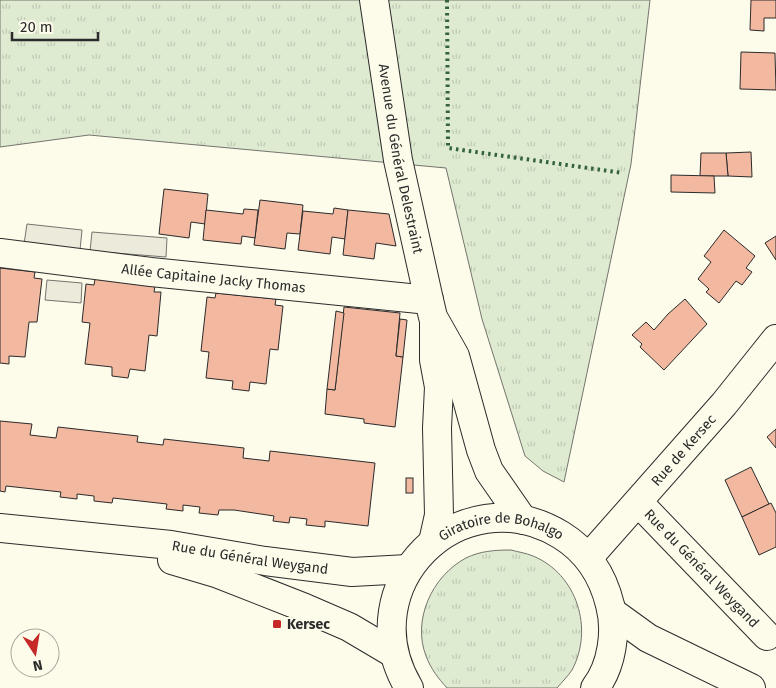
<svg xmlns="http://www.w3.org/2000/svg" width="776" height="688" font-family="'Fira Sans',sans-serif">
  <style>
    .grass { fill: url(#grass-tufts); stroke: #74746e }
    .parking { fill: #eceadb; stroke: #74746e }
    .building { fill: #f2b8a0; stroke: #2b2b2b }
    .lines { fill: none; stroke-linecap: round; stroke-linejoin: round }
    .minor-casing { stroke: #2b2b2b; stroke-width: 30 }
    .minor { stroke: #fdfbea; stroke-width: 28 }
    .hedge { stroke: #34623c; stroke-width: 4; stroke-dasharray: 2.5 4; stroke-linecap: butt }
    .poi-dot { fill: #c62828; stroke: #fdfbea; stroke-width: 2 }
    .labels { text-anchor: middle; stroke-width: 4; stroke-linejoin: round; paint-order: stroke }
    .street-label { font-size: 14px; fill: #2b2b2b; stroke: #fdfbea }
    .poi-label { font-size: 14px; font-weight: bold; fill: #2b2b2b; stroke: #fdfbea; text-anchor: start }
  </style>
  <defs>
    <pattern id="grass-tufts" width="24" height="20" patternUnits="userSpaceOnUse" patternTransform="scale(1.25)"><rect width="24" height="20" fill="#deebd1"/><path d="M3 7l-1-3M5 7V3M7 7l1-3M15 17l-1-3M17 17v-4M19 17l1-3" fill="none" stroke="#bfcab4"/></pattern>
  </defs>
  <rect width="100%" height="100%" fill="#fdfbea"/>
  <g class="grass">
    <path d="M0,0H650L631,164L564,482L543,471L525,456L482,319L446,168L89,135L0,147Z"/>
    <path d="M511,550C518,552 526,553 533,556C577,574 594,629 572,670C568,676 562,682 557,688H447C438,678 431,669 426,656C412,620 432,576 466,558C480,551 495,550 511,550Z"/>
  </g>
  <g class="parking">
    <path d="M27,224L82,230L80,250L24,244Z"/>
    <path d="M92,232L167,238L166,257L90,251Z"/>
    <path d="M47,280L82,283L81,303L45,300Z"/>
  </g>
  <g class="building">
    <path d="M751,0H776V18H764V31L750,30Z"/>
    <path d="M741,52L775,53L776,90L740,89Z"/>
    <path d="M751,152L752,177L728,176L726,153Z"/>
    <path d="M701,153H726L728,176H700Z"/>
    <path d="M671,175L714,176L715,193L671,192Z"/>
    <path d="M164,189L208,194L205,224L191,222L189,238L159,234Z"/>
    <path d="M260,200L303,205L300,234L287,233L285,249L254,245Z"/>
    <path d="M334,208L348,210L345,239L332,237L330,254L298,250L303,211L333,214Z"/>
    <path d="M244,209L258,210L255,238L242,236L241,244L203,240L206,210L243,214Z"/>
    <path d="M348,210L389,214L396,246L376,243L374,259L343,255Z"/>
    <path d="M724,230L755,256L746,268L752,272L742,285L736,281L719,303L706,292L709,289L698,279L711,262L704,256Z"/>
    <path d="M776,236V260L765,243Z"/>
    <path d="M0,268L35,272L34,278L42,279L37,322H29L25,357L9,356V364L0,363Z"/>
    <path d="M95,279L155,286L154,292H161L157,336L149,335L145,371L130,369L128,378L112,376V367L85,364L90,323L82,322L86,284L94,285Z"/>
    <path d="M216,293L276,299L275,305L283,306L278,350L270,349L266,384L250,382L249,391L232,389L233,381L206,378L209,352L201,351L207,297L215,298Z"/>
    <path d="M685,299L707,324L664,370L640,347L642,344L632,335L646,322L654,330L668,314Z"/>
    <path d="M344,307L400,313L396,356L403,357L395,427L364,423V419L325,414L327,389L335,390Z"/>
    <path d="M336,311L344,313L335,390L327,389Z"/>
    <path d="M400,319L407,320L403,357L396,356Z"/>
    <path d="M0,421L32,424L30,435L56,438L58,427L138,436L137,442L163,445L164,439L244,448L243,458L269,461L270,451L375,463L368,526L325,521V527L306,525L307,519L290,517L289,523L273,521L274,516L234,510H219L218,515L199,513L200,507L183,505V511L166,509L167,504L113,498L112,503L94,501V496L77,494V499L60,497L61,492L6,486L5,492L0,491Z"/>
    <path d="M776,429V448L767,437Z"/>
    <path d="M751,467L769,504L742,517L725,480Z"/>
    <rect x="406" y="478" width="7" height="15"/>
    <path d="M771,503L776,513V547L759,555L742,517Z"/>
  </g>
  <g class="lines">
    <g class="minor-casing">
      <g id="minor">
        <path id="s1" d="M374,0L398,160L429,300L433,317L455,356L481,450L489,471L523,520"/>
        <path id="s2" d="M0,253L151,272L429,300"/>
        <path id="s3" d="M638,502L767,636"/>
        <path id="s4" d="M0,528L171,545L265,561L352,572L408,569"/>
        <path d="M433,542L439,515L437,428L439,387L434,360V321"/>
        <path id="s5" d="M588,558L724,404L776,339"/>
        <path d="M172,560L216,573L305,608L349,627L393,653"/>
        <path d="M612,612L648,638L751,688"/>
        <path id="s6" d="M409,688C348,586 460,474 561,535C587,551 603,576 610,605C617,631 612,666 595,688"/>
      </g>
    </g>
    <use href="#minor" class="minor"/>
    <path class="hedge" d="M447,0L448,148L623,173"/>
  </g>
  <rect class="poi-dot" x="272" y="619" width="10" height="10" rx="2.5"/>
  <g class="labels">
    <g class="street-label">
      <text dy="5" stroke="none"><textPath href="#s1" startOffset="161">Avenue du Général Delestraint</textPath></text>
      <text dy="5" stroke="none"><textPath href="#s2" startOffset="215">Allée Capitaine Jacky Thomas</textPath></text>
      <text dy="5" stroke="none"><textPath href="#s5" startOffset="144">Rue de Kersec</textPath></text>
      <text dy="5" stroke="none"><textPath href="#s6" startOffset="235">Giratoire de Bohalgo</textPath></text>
      <text dy="5" stroke="none"><textPath href="#s4" startOffset="252">Rue du Général Weygand</textPath></text>
      <text dy="5" stroke="none"><textPath href="#s3" startOffset="92">Rue du Général Weygand</textPath></text>
    </g>
    <g class="poi-label">
      <text x="287" y="629">Kersec</text>
    </g>
  </g>
  <g transform="translate(35 653) rotate(168)"><circle r="24" fill="#fdfbea" stroke="#a9a89e"/>
  <path d="M0-4L9 19L0 12L-9 19Z" fill="#c62828"/>
  <text y="-8" font-size="14" font-weight="bold" text-anchor="middle" fill="#2b2b2b">N</text>
  </g>
  <path d="M12 32v8h86v-8" fill="none" stroke="#2b2b2b" stroke-width="2.5"/>
  <text x="20" y="32" font-size="15" fill="#2b2b2b" stroke="#fdfbea" stroke-width="4" paint-order="stroke">20 m</text>
</svg>
